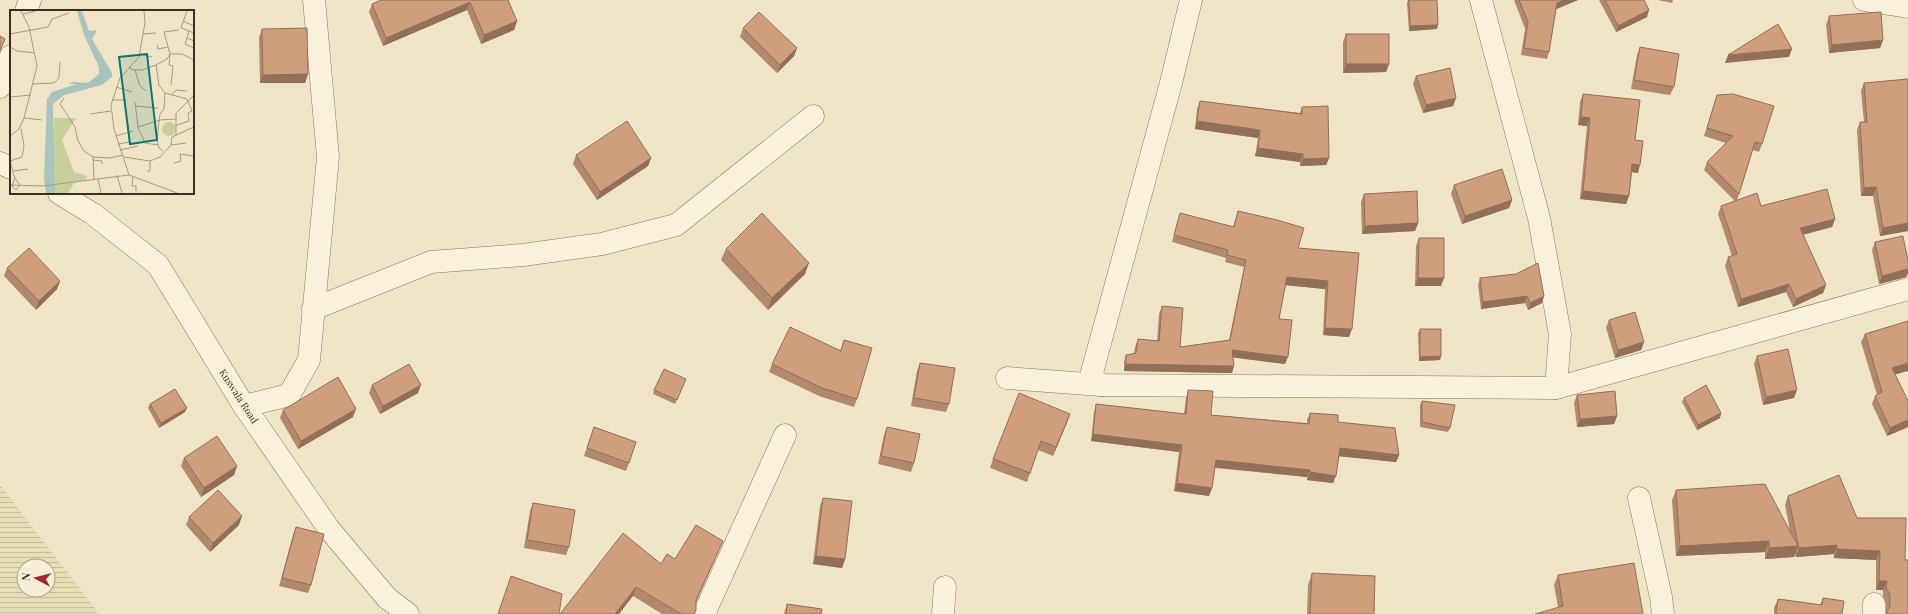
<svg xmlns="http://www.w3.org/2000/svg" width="1908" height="614" font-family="'Playfair Display',serif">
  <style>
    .farmland { fill: url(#farmland-rules); fill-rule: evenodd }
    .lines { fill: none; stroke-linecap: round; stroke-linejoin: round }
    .minor-casing { stroke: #8d765c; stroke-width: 23 }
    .tertiary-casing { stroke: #8d765c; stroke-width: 23 }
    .minor { stroke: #faf1dc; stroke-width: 22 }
    .tertiary { stroke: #faf1dc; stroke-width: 22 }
    .wall { fill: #b2896c }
    .shaded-wall { fill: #916f58 }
    .building { fill: #cf9f7d; stroke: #916f58 }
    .labels { text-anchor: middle; stroke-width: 3.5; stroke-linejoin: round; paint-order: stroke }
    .street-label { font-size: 10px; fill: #3d2e20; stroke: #f7eed8 }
    .inset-road { fill: none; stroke: #a89b85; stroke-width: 1 }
    .view { fill: #0f766e; fill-opacity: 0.15; stroke: #0f766e; stroke-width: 2 }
    .inset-edge { fill: none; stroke: #3d2e20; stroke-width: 2 }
  </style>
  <defs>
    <pattern id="farmland-rules" width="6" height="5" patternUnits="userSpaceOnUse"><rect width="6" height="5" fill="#e6deb5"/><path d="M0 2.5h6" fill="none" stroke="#c6bf9b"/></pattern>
  </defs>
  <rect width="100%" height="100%" fill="#f0e4c8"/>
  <path class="farmland" d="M0,485L97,611V614H0ZM24,566H48V590H24Z"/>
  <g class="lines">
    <g class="minor-casing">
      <g id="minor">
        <path d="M1481,0L1539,218L1560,334L1556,388"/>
        <path d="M1864,0L1908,7"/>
        <path d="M26,11L30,0"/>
        <path d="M0,87L11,56"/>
        <path d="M313,309L431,262L523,255L602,244L676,225L813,116"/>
        <path d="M1007,378L1101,385L1556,388L1908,289"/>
        <path d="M1101,385L1091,376L1171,83L1191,0"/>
        <path d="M244,406L289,395L309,360L328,157L314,0"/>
        <path d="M1639,498L1661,597L1663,614"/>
        <path d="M1874,604V614"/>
        <path d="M704,614L785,435"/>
        <path d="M943,614L945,587"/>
      </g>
    </g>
    <g class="tertiary-casing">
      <g id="tertiary">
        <path d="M0,163L11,168"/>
        <path d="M59,193L93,214L158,265L244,406L329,529L387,598L408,614"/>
      </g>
    </g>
    <use href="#minor" class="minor"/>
    <use href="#tertiary" class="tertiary"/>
  </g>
  <g class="wall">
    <path d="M508,0L517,21L514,30L481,44L467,10L383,46L369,12L372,4Z"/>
    <path d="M1408,0H1437V29L1409,31L1407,3Z"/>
    <path d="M1514,0H1578L1556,9L1549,52L1547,59L1521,55L1525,29Z"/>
    <path d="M1599,0H1644L1647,17L1616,32Z"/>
    <path d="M1658,0H1673L1672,3Z"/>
    <path d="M1829,16L1883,40L1880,48L1829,53L1826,25Z"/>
    <path d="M743,28L797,48L794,56L777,73L740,37Z"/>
    <path d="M262,29L308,74L305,83H260L259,37Z"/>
    <path d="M1346,34L1389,64L1386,72L1343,73V42Z"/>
    <path d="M1640,47L1674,87L1670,95L1631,89L1637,55Z"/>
    <path d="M1416,76L1456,98L1453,106L1423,113L1413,84Z"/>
    <path d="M1908,79V231L1880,236L1873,196H1861L1857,130L1860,122H1864L1861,91L1864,83Z"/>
    <path d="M1583,94L1635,140L1638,173L1632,172L1629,196L1626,204L1580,199L1587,126L1578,125L1580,102Z"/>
    <path d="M1717,95L1762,144L1759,152L1753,150L1737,200L1761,206L1835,219L1832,227L1803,235L1826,285L1823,293L1793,307L1786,292L1738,307L1725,266L1728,257L1732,256L1718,214L1721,206L1735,201L1704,170L1707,162L1726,143L1704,136Z"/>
    <path d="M1200,101L1300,113L1302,107L1329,158L1326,165L1300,166V162L1255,156L1258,138L1195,129L1197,109Z"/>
    <path d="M576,155L651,158L648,166L597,200L573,164Z"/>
    <path d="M1454,185L1512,200L1509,208L1462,224L1451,194Z"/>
    <path d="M1364,194L1418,223L1415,231L1362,234L1361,202Z"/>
    <path d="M1238,211L1298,248L1359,253L1349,337L1323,335L1325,289L1285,285L1279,319L1285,364L1233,357L1232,373L1124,371V362L1126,355L1134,354L1135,347L1138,339L1157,341L1159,314L1162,306L1180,347L1229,340L1244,267L1225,262L1226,258L1172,242L1178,220L1180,213L1233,227Z"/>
    <path d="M1419,238L1441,286H1415L1416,246Z"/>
    <path d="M1875,242L1908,261V273L1906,277L1879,284L1872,250Z"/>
    <path d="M726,249L805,274L768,310L721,260Z"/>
    <path d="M7,268L60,281L57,289L36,310L4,276Z"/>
    <path d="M1516,274L1544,296L1542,303L1528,310L1525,303L1481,309L1478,285L1480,278Z"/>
    <path d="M1609,320L1644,342L1641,350L1615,358L1606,328Z"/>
    <path d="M1420,329L1441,356L1440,360L1419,361L1418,333Z"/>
    <path d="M1865,334L1895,375L1908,401V427L1887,436L1872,404L1875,396L1877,395L1861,342Z"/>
    <path d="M844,340L857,399L854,407L819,396L769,372L772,364L840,351Z"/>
    <path d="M1757,356L1794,398L1763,405L1754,364Z"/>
    <path d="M920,363L949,404L946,412L911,406L917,371Z"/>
    <path d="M686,379L675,404L653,394L654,390Z"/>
    <path d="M372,385L418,393L380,414L369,393Z"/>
    <path d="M1188,390L1211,415L1307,423V420L1310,413L1338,422L1399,455L1396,462L1339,456L1333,483L1307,480V477L1215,468L1212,488L1209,496L1174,491L1179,452L1091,441L1094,412L1096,404L1184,414L1186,398Z"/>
    <path d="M1577,395L1617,416L1614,424L1577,427L1574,403Z"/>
    <path d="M1684,398L1721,413L1720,418L1697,430L1682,402Z"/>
    <path d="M1422,401L1450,428L1448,432L1420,427V405Z"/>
    <path d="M150,404L185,412L159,428L148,408Z"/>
    <path d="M283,410L353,417L298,449L280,418Z"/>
    <path d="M1070,414L1053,456L1038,450L1027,482L990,468L993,459Z"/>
    <path d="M594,427L636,442L626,471L584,456Z"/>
    <path d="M887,427L914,463L911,472L878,464L884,435Z"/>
    <path d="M184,458L237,466L234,475L201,497L181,466Z"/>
    <path d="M1676,490L1790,531L1785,505L1788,496L1857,518L1905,560L1908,614L1886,612V604L1883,596V590H1876V560L1834,558V554L1796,557L1795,555L1794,557L1765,559V552L1676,556L1672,500Z"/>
    <path d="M823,498L845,559L842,568L813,564L820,506Z"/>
    <path d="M533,503L569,547L566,555L524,548L530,511Z"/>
    <path d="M189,517L239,525L210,552L186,525Z"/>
    <path d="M296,527L311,585L308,593L279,586L293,535Z"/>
    <path d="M719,550L696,601V610L695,614H662L633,596L560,614L661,564L675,559Z"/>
    <path d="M1312,573L1374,614H1307L1308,585Z"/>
    <path d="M1558,575L1643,614L1558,607L1554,585Z"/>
    <path d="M1823,598L1842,614H1774V608L1778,599L1820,605Z"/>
    <path d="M787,604L821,614H784Z"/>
  </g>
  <g class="shaded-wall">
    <path d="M1565,0H1578L1554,10L1557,3Z"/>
    <path d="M470,2L467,10L383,46L386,38Z"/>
    <path d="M1649,10L1647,17L1616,32L1618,26Z"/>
    <path d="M517,21L514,30L481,44L484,35Z"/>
    <path d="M1438,25L1437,29L1409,31L1410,26Z"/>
    <path d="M1883,40L1880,48L1829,53L1832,45Z"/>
    <path d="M797,48L794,56L777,73L780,65Z"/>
    <path d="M1792,49L1789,57L1725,63L1728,55Z"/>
    <path d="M1346,64H1389L1386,72L1343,73Z"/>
    <path d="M308,74L305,83H260L263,75Z"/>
    <path d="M1456,98L1453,106L1423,113L1426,105Z"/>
    <path d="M1581,117L1590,118L1587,126L1578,125Z"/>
    <path d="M1197,121L1260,130L1258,138L1195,129Z"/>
    <path d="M1258,148L1303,154L1300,162L1255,156Z"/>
    <path d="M651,158L648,166L597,200L600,192Z"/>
    <path d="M1329,158L1326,165L1300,166L1303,159Z"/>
    <path d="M1632,164L1640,165L1638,173L1630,172Z"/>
    <path d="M1876,187L1873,196H1861L1864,188Z"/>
    <path d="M1583,191L1629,196L1626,204L1580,199Z"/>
    <path d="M1512,200L1509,208L1462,224L1465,216Z"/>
    <path d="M1835,219L1832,227L1797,236L1800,228Z"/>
    <path d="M1418,223L1415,231L1362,234L1365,226Z"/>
    <path d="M1908,223V231L1880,236L1883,228Z"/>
    <path d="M809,263L805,274L768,310L772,298Z"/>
    <path d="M1908,269V273L1906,277L1879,284L1882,276Z"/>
    <path d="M1287,277L1328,281L1325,289L1284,285Z"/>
    <path d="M1418,278H1444L1441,286H1415Z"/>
    <path d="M60,281L57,289L36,310L39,301Z"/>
    <path d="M1789,284L1786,292L1738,307L1741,299Z"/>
    <path d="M1826,285L1823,293L1793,307L1796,299Z"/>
    <path d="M1527,296L1525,303L1481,309L1483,302Z"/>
    <path d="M1544,296L1542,303L1528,310L1530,303Z"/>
    <path d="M1325,328L1352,329L1349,337L1323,335Z"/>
    <path d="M1644,342L1641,350L1615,358L1618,350Z"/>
    <path d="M1232,350L1288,357L1285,364L1229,357Z"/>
    <path d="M1441,356L1440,360L1419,361L1420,357Z"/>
    <path d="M1908,363V371L1889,376L1892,368Z"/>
    <path d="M1126,364L1234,366L1232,373L1124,371Z"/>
    <path d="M421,385L418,393L380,414L383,406Z"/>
    <path d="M1797,390L1794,398L1763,405L1766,397Z"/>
    <path d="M187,408L185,412L159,428L161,423Z"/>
    <path d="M356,409L353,417L298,449L301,441Z"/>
    <path d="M1721,413L1720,418L1697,430L1698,425Z"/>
    <path d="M1070,414L1067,423L1053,456L1056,447Z"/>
    <path d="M1617,416L1614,424L1577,427L1580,419Z"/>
    <path d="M1908,420V427L1887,436L1890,428Z"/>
    <path d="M1093,434L1182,445L1179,452L1091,441Z"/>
    <path d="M1340,448L1399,455L1396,462L1337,456Z"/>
    <path d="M1216,460L1310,470L1307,477L1213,467Z"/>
    <path d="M237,466L234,475L201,497L204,488Z"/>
    <path d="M1310,472L1336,476L1333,483L1307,480Z"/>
    <path d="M1177,483L1212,488L1209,496L1174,491Z"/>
    <path d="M242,516L239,525L210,552L213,543Z"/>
    <path d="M723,541L719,550L693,609L696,600Z"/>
    <path d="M1769,541L1765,552L1676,556L1680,546Z"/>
    <path d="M1837,545L1834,554L1796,557L1799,548Z"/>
    <path d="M1798,546L1794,557L1765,559L1769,548Z"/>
    <path d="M1837,549L1880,551L1876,560L1834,558Z"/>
    <path d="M816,556L845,559L842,568L813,564Z"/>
    <path d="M1879,581H1887L1883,590H1876Z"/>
    <path d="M636,587L633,596L619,614H615Z"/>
  </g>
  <g class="building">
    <path d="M381,0H508L517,21L484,35L470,2L386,38L372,4Z"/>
    <path d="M1409,0H1437L1438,25L1410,26Z"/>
    <path d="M1519,0H1565L1557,3L1549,52L1524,48L1528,22Z"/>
    <path d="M1605,0H1644L1649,10L1618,26Z"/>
    <path d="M759,12L797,48L780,65L743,28Z"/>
    <path d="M1881,12L1883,40L1832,45L1829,16Z"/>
    <path d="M1778,24L1792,49L1728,55Z"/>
    <path d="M307,28L308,74L263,75L262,29Z"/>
    <rect x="1346" y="34" width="43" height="30"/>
    <path d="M0,36L5,39L0,51Z"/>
    <path d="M1640,47L1679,54L1674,87L1634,80Z"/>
    <path d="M1450,68L1456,98L1426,105L1416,76Z"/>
    <path d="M1908,79V223L1883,228L1876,187L1864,188L1860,122H1867L1864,83Z"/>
    <path d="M1583,94L1640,100L1635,140L1643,141L1640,165L1632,164L1629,196L1583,191L1590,118L1581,117Z"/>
    <path d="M1733,94L1774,106L1762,144L1755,142L1739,194L1707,162L1733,136L1707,128L1717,95Z"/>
    <path d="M1200,101L1302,114V107L1328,106L1329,158L1303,159V154L1258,148L1260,130L1197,121Z"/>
    <path d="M627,121L651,158L600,192L576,155Z"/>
    <path d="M1502,169L1512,200L1465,216L1454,185Z"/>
    <path d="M1827,189L1835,219L1800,228L1826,285L1796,299L1789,284L1741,299L1728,257L1737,254L1721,206L1757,193L1761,206Z"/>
    <path d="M1417,191L1418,223L1365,226L1364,194Z"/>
    <path d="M1238,211L1277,220L1304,228L1298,248L1359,253L1352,329L1325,328L1328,281L1287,277L1279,319L1292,320L1288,357L1232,350L1234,366L1126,364V355L1136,353L1138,339L1159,341L1162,306L1183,308L1180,347L1230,340L1246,260L1227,255L1228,250L1174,235L1180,213L1234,227Z"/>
    <path d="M762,213L809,263L772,298L726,249Z"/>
    <path d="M1903,236L1908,261V269L1882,276L1875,242Z"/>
    <path d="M1419,238H1444V278H1418Z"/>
    <path d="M29,248L60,281L39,301L7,268Z"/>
    <path d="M1538,263L1544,296L1530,303L1527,296L1483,302L1480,278L1516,274Z"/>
    <path d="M1635,312L1644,342L1618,350L1609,320Z"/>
    <path d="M1908,321V363L1892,368L1908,401V420L1890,428L1875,396L1882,392L1865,334Z"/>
    <path d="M790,327L841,351L844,340L872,348L857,399L822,388L772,364Z"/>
    <path d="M1420,329H1441V356L1420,357Z"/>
    <path d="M1788,349L1797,390L1766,397L1757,356Z"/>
    <path d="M920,363L955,368L949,404L914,398Z"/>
    <path d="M409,364L421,385L383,406L372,385Z"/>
    <path d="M664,369L686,379L677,400L654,390Z"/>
    <path d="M338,377L356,409L301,441L283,410Z"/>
    <path d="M1706,385L1721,413L1698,425L1684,398Z"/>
    <path d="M175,389L187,408L161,423L150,404Z"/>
    <path d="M1188,390L1213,391L1211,415L1309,424L1310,413L1338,415V422L1395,428L1399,455L1340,448L1336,476L1310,472V470L1216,460L1212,488L1177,483L1182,445L1093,434L1096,404L1186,414Z"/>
    <path d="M1615,391L1617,416L1580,419L1577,395Z"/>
    <path d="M1019,393L1070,414L1056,447L1041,441L1030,473L993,459Z"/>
    <path d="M1422,401L1455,405L1450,428L1422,422Z"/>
    <path d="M594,427L636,442L629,463L587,448Z"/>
    <path d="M887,427L920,434L914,463L881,456Z"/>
    <path d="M217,436L237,466L204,488L184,458Z"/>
    <path d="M1839,475L1857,518H1906L1905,560H1908V614H1886L1890,606V595L1886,587L1887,581H1879L1880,551L1837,549V545L1799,548L1788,496Z"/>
    <path d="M1765,484L1798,546L1769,548V541L1680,546L1676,490Z"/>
    <path d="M218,490L242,516L213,543L189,517Z"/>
    <path d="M823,498L852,501L845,559L816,556Z"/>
    <path d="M533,503L575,510L569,547L527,540Z"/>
    <path d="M696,525L723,541L696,600V610L694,614H681L636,587L615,614H560L623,533L661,564L667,554L675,559Z"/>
    <path d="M296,527L324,534L311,585L282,578Z"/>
    <path d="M1634,563L1643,614H1535L1563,606L1558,575Z"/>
    <path d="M1312,573L1375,576L1374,614H1310Z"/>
    <path d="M511,576L562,594L559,614H498Z"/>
    <path d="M1823,598L1844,601L1842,614H1776L1778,599L1822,605Z"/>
    <path d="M787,604L822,609L821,614H786Z"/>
  </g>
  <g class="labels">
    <g class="street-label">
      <text transform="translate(239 396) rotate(57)" y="4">Kuswala Road</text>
    </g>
  </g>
  <g transform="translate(10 10)">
    <rect width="184" height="184" fill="#f0e4c8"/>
    <path d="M44,108H66L52,130L64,162L77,166L76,169L64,173L58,183H45L42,164Z" fill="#c9cf9b"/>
    <path d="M152 119a7 7 0 1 1 14 0a7 7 0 1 1-14 0Z" fill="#c9cf9b"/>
    <path d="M67,1H72L79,21L87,20L82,29L102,63V67L92,75L54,85L43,94L45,183H36L34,169L37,89L42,82L67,74H59L63,72L78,73L89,64V57L74,25Z" fill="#a9c4bc"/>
    <path class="inset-road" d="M177,1L171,18L184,23M13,4L26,1M173,11L184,16M169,20L154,22L160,44H172L184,50M179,21L177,28L184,31M0,24L38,17L42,9L59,3M133,24L146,23M177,28L175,34L184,38M147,35L148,39L158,37M0,37L7,41L25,43M130,44L142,47M160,44L157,49L146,55L149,75L155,83L177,89L182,101L178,103L179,111L167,115M160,45L159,55L163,56L161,75M120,57L122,60H132L146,55M125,60L130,76L136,81M22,74L44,73L49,68L50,52M106,77L122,82M162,84L166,80L177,81M0,87L21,85M54,88L50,94L65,117L68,131L74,141L83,147L100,148L113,145M102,90H116M125,92L128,117L135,133L148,135M126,96L148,98M80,104L101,101M14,108L32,110M166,109V103L184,85M128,117L150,110L166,109V125M0,126L9,119L14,108L27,56L19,17L11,1M106,126L123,121M108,134L120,132M161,135L176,133M110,140L128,136M153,141L149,138L147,130L150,104L154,99L155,83M83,147L84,169M114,147L140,151V161H137M83,150L92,151V154M0,151L12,147L14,136L11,119M0,151L5,169M140,151L150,147L161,135L162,127L184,117M164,153L171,151L170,144L184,146M4,161L18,159M107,165L112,183M119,165L104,119L101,95L110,68L129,47L135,13L134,1M123,166L122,176H126V183M5,168L10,175L6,180L2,176ZM88,169L91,183M0,175L33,176L119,165L167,183"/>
    <path class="view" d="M137,44L147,130L120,134L109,47Z"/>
    <rect width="184" height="184" class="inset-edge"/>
  </g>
  <g transform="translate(36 578) rotate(277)"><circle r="19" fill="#f7eed8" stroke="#ada18e"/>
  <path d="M0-3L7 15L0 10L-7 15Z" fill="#9e2a2b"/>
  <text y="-6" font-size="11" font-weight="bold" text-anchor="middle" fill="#3d2e20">N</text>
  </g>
</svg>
